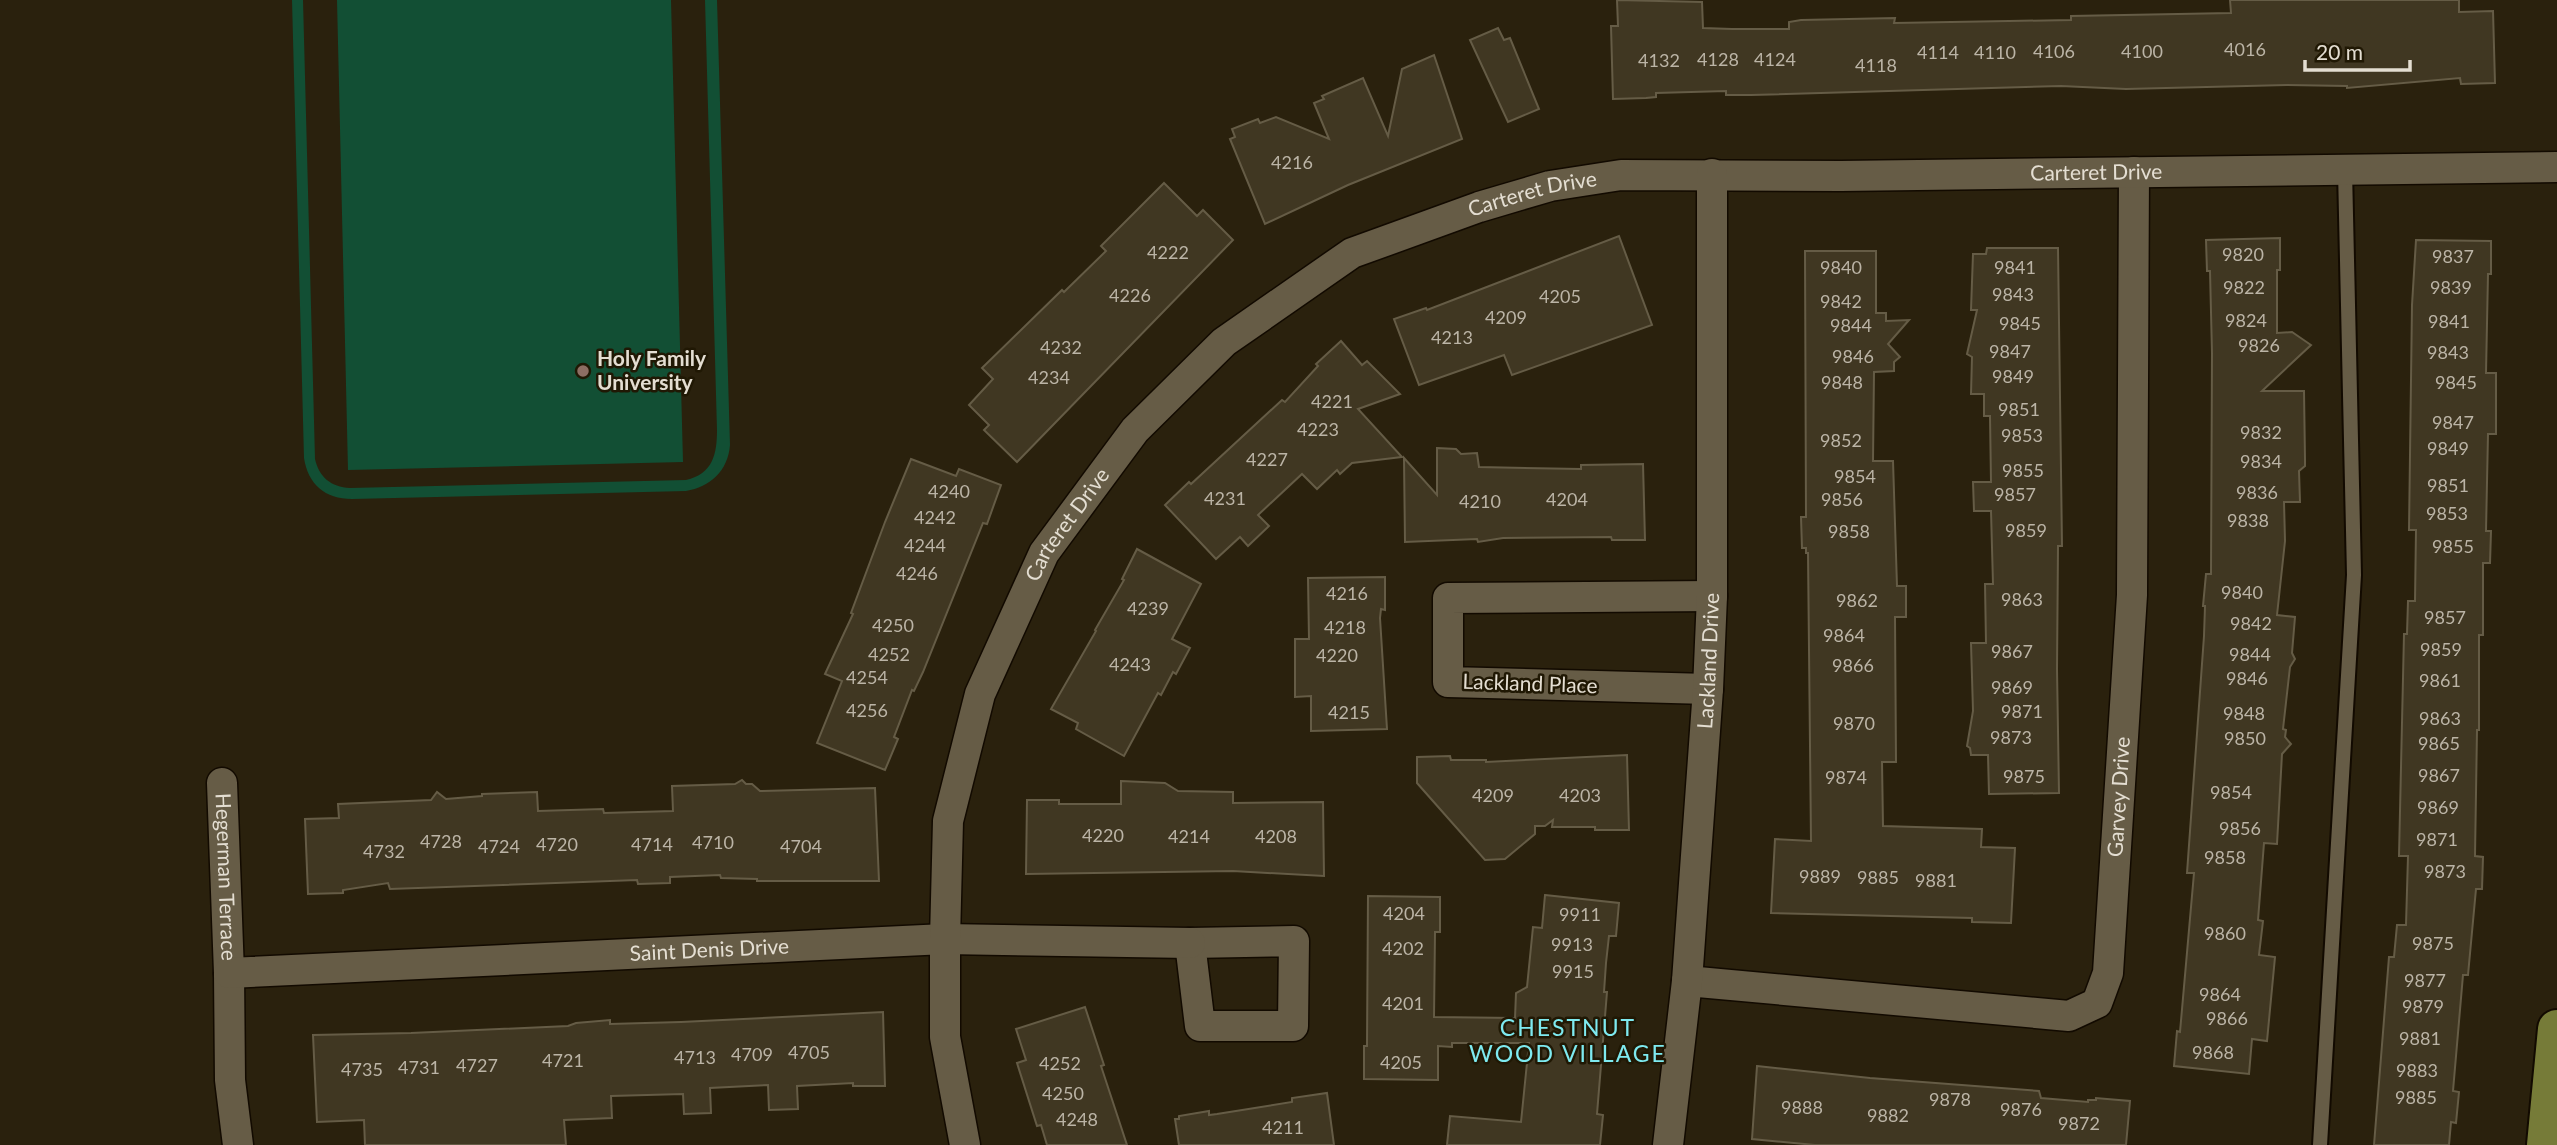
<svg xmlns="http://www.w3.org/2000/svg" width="2557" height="1145" font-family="Lato,sans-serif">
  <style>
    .green { fill: #124f34 }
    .building { fill: #403722; stroke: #655c46; stroke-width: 2 }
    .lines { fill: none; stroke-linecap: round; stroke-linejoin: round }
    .lane-casing { stroke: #120a00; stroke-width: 18 }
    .street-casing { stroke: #120a00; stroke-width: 33 }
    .primary-casing { stroke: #120a00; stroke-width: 42 }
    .lane { stroke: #665c46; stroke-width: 14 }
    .street { stroke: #665c46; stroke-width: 30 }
    .primary { stroke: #767b38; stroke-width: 38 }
    .education-dot { fill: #8d6e63; stroke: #201804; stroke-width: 2.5 }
    .labels { text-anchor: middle; stroke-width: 5; stroke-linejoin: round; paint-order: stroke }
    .number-label { font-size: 18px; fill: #bbb4a6 }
    .street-label { font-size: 21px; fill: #e4ded2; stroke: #201804 }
    .poi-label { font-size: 21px; font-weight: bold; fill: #e4ded2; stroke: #201804; text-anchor: start }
    .neighbourhood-label { font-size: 23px; letter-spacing: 2px; fill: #7eeaf0; stroke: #201804 }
  </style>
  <rect width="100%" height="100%" fill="#2a210d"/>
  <g class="green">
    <path d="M292,0H303L315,459C319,477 331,487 350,488L686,480C713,474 717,454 717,430L705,0H717L730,445C728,471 710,487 686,491L352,499C325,499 308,484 304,458Z"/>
    <path d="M337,0H671L683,462L348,470Z"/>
  </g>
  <g class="building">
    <path d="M1617,0L1702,2L1703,28L1732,29H1789V22L1801,20L1895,18L1894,23L2009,21L2071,20V16L2231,13L2230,0H2459V12L2493,11L2495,83L2461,84L2460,78L2347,88V86L2287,85L2126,89L2061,86L1751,95H1726V91L1656,93V97L1646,98L1613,99L1611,26H1618Z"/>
    <path d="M1498,28L1504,40L1510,38L1539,109L1508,122L1470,40Z"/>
    <path d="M1434,55L1462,139L1348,185L1265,224L1230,139L1235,137L1232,129L1258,119L1260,123L1276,117L1329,139L1314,103L1324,99L1322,96L1363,78L1388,136L1402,69Z"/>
    <path d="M1164,183L1197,216L1203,210L1233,240L1017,462L984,430L989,425L969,405L993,379L982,368L1062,290L1064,292L1106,251L1101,246Z"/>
    <path d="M1619,236L1652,325L1512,375L1504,355L1419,385L1394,319L1426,308L1427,310Z"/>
    <path d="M2280,238V270H2277V333L2292,332L2311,345L2262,391H2304L2305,460V466L2299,471L2300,502H2284L2285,541L2277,615L2295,617L2292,653L2295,659L2290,667L2283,729L2286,730L2285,737L2291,744L2282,754L2277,844L2264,843L2258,920L2263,921L2259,955L2275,957L2267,1041L2252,1039L2249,1074L2174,1066L2177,1031L2180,1032L2194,873H2187L2204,636L2205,606H2203L2206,574H2211L2212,353L2210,271H2207L2206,240Z"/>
    <path d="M2416,240L2491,241V274H2488L2486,373H2496V434H2488L2486,531H2491L2490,563H2483V635H2479V730H2477L2475,856L2483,857L2482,889H2476L2468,975H2463L2453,1091L2459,1092L2456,1123L2451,1122L2449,1145H2374L2389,957H2394L2397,925H2406L2408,856H2399L2404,634H2407L2408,601H2415L2416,530H2409L2412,305Z"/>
    <path d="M1987,248H2058L2062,546H2058L2057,669L2059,793L1989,794L1988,755H1971L1970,748L1967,746L1973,711L1971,643H1986L1985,584H1993L1991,511H1974L1973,482H1991L1990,416H1984V394H1971L1972,357L1967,354L1977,310H1971L1973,254H1986Z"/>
    <path d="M1805,251H1876V313H1886V321L1909,320L1888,344L1900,357L1894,362V371L1874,372L1873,461H1893L1897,586H1906V617H1895L1896,762H1882L1883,826L1982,829L1981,847L2015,848L2011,923L1972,922V918L1771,913L1775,839L1811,841L1808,553H1806V548H1802L1801,517H1806Z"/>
    <path d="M1341,341L1362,365L1367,361L1400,394L1358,409L1402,457L1352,463L1340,474L1337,470L1317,489L1302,474L1258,515L1269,526L1248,546L1240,537L1216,559L1165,505L1189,482L1191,484L1282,400L1285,402L1318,366L1316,364Z"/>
    <path d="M1437,448L1456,449L1461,454L1477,453L1479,467L1581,469V465L1643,464L1645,540H1612L1611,537L1503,538L1478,542L1477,539L1405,542L1404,458L1437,495Z"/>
    <path d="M911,459L956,476L959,469L1001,485L987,524L983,523L923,672L914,691L912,690L894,737L898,739L885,770L817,743L842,681L825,674L853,614L851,613L885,522Z"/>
    <path d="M1137,549L1201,584L1172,639L1190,648L1176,674L1173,672L1161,695L1158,693L1124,756L1076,729L1078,723L1051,709L1096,631L1095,630L1124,580L1122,579Z"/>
    <path d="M1385,577V610L1381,609L1380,618L1387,729L1311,731V696L1295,697V639H1309L1308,578Z"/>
    <path d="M1627,755L1629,830H1595V827H1552L1553,820L1545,826H1535V834L1505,859L1485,860L1417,783V757L1450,756L1451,760H1486V762Z"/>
    <path d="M742,780L746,784H752L760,791L875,788L879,881H757V879L721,878L720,875L670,877V883L638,884L637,880L390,889L388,883L343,890V893L308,894L305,819L339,818L338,804L431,800L437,792L446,799L482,796V794L537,792L538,811L603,809L604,813L673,811L672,786L735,784Z"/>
    <path d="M1121,781L1165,783L1178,791L1233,792V803L1323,802L1324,876L1233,871L1026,874L1027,800H1059V804H1121Z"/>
    <path d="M1545,895L1619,903L1616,936H1609L1606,963L1604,992H1607L1597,1114L1603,1115L1600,1145H1447L1450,1116L1521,1122L1529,1043H1452V1047L1438,1046V1080L1364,1079V1046H1367L1368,896L1440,897V932H1435L1434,1017L1515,1018L1516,993L1527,987L1533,927L1542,928Z"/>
    <path d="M1085,1007L1104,1065L1101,1066L1127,1145H1047L1041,1125L1037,1126L1017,1063L1026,1060L1016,1029Z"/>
    <path d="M883,1012L885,1086H853V1083L797,1086L798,1109L769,1110L768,1085L710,1088L711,1113L684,1114L683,1094L611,1096L612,1118L564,1120L566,1145H365L364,1120L317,1122L313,1035L411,1033L568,1026L576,1023L610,1020V1024L681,1022Z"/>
    <path d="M1757,1066L1870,1078L2039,1091L2041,1098L2088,1102V1100H2096V1098L2130,1101L2126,1145H1815L1752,1139Z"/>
    <path d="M1327,1093L1334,1145H1179L1175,1119H1179V1116L1209,1111V1115L1217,1114L1292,1102V1098Z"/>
  </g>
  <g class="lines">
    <g class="lane-casing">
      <path id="lane" d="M2320,1145L2354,575L2345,170"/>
    </g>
    <g class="street-casing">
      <g id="street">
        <path d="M1708,689L1448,682V598L1712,596"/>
        <path id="s1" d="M222,783L229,973L230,1080L238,1145"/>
        <path d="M1294,941L1293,1026H1200L1190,943Z"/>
        <path id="s2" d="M229,973L945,939L1190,943"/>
        <path id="s3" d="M1687,981L2069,1016L2097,1003L2108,973L2132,595L2134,172"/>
        <path id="s4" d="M965,1145L945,1037V939L948,821L980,694L1044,553L1135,430L1224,342L1352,253L1479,207L1550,186L1621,175L1841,176L2557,167"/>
        <path id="s5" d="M1668,1145L1687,981L1708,689L1712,596V174"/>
      </g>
    </g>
    <g class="primary-casing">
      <path id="primary" d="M2546,1145L2557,1029"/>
    </g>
    <use href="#lane" class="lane"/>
    <use href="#street" class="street"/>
    <use href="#primary" class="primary"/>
  </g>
  <circle class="education-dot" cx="583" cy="371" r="7"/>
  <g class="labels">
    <g class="number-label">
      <text x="2245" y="56">4016</text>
      <text x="2054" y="58">4106</text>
      <text x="2142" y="58">4100</text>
      <text x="1938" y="59">4114</text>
      <text x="1995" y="59">4110</text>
      <text x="1718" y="66">4128</text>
      <text x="1775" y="66">4124</text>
      <text x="1659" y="67">4132</text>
      <text x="1876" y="72">4118</text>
      <text x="1292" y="169">4216</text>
      <text x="1168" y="259">4222</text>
      <text x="2243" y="261">9820</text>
      <text x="2453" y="263">9837</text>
      <text x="1841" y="274">9840</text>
      <text x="2015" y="274">9841</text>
      <text x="2244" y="294">9822</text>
      <text x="2451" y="294">9839</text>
      <text x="2013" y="301">9843</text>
      <text x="1130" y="302">4226</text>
      <text x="1560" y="303">4205</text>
      <text x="1841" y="308">9842</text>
      <text x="1506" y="324">4209</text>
      <text x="2246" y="327">9824</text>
      <text x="2449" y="328">9841</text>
      <text x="2020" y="330">9845</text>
      <text x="1851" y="332">9844</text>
      <text x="1452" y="344">4213</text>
      <text x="2259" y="352">9826</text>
      <text x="1061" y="354">4232</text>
      <text x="2010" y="358">9847</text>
      <text x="2448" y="359">9843</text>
      <text x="1853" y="363">9846</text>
      <text x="2013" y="383">9849</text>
      <text x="1049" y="384">4234</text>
      <text x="1842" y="389">9848</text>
      <text x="2456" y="389">9845</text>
      <text x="1332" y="408">4221</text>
      <text x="2019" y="416">9851</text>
      <text x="2453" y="429">9847</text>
      <text x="1318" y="436">4223</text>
      <text x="2261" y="439">9832</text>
      <text x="2022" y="442">9853</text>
      <text x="1841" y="447">9852</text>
      <text x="2448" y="455">9849</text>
      <text x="1267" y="466">4227</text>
      <text x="2261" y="468">9834</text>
      <text x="2023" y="477">9855</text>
      <text x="1855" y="483">9854</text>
      <text x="2448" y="492">9851</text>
      <text x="949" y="498">4240</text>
      <text x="2257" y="499">9836</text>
      <text x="2015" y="501">9857</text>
      <text x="1225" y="505">4231</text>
      <text x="1567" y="506">4204</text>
      <text x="1842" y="506">9856</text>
      <text x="1480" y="508">4210</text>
      <text x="2447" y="520">9853</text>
      <text x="935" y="524">4242</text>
      <text x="2248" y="527">9838</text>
      <text x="2026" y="537">9859</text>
      <text x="1849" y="538">9858</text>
      <text x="925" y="552">4244</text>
      <text x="2453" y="553">9855</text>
      <text x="917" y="580">4246</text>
      <text x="2242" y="599">9840</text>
      <text x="1347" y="600">4216</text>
      <text x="2022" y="606">9863</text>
      <text x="1857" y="607">9862</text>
      <text x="1148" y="615">4239</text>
      <text x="2445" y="624">9857</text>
      <text x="2251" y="630">9842</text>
      <text x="893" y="632">4250</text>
      <text x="1345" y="634">4218</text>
      <text x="1844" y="642">9864</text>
      <text x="2441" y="656">9859</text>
      <text x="2012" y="658">9867</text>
      <text x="889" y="661">4252</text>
      <text x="2250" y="661">9844</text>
      <text x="1337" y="662">4220</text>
      <text x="1130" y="671">4243</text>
      <text x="1853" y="672">9866</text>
      <text x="867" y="684">4254</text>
      <text x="2247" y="685">9846</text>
      <text x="2440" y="687">9861</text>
      <text x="2012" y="694">9869</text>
      <text x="867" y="717">4256</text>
      <text x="2022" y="718">9871</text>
      <text x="1349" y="719">4215</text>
      <text x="2244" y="720">9848</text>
      <text x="2440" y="725">9863</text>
      <text x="1854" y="730">9870</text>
      <text x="2011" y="744">9873</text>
      <text x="2245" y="745">9850</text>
      <text x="2439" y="750">9865</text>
      <text x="2439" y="782">9867</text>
      <text x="2024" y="783">9875</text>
      <text x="1846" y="784">9874</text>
      <text x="2231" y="799">9854</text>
      <text x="1493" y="802">4209</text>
      <text x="1580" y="802">4203</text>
      <text x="2438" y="814">9869</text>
      <text x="2240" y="835">9856</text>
      <text x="1103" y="842">4220</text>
      <text x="1189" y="843">4214</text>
      <text x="1276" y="843">4208</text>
      <text x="2437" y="846">9871</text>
      <text x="441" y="848">4728</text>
      <text x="713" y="849">4710</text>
      <text x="557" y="851">4720</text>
      <text x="652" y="851">4714</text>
      <text x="499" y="853">4724</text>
      <text x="801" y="853">4704</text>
      <text x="384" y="858">4732</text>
      <text x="2225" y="864">9858</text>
      <text x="2445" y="878">9873</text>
      <text x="1820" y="883">9889</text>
      <text x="1878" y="884">9885</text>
      <text x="1936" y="887">9881</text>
      <text x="1404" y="920">4204</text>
      <text x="1580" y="921">9911</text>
      <text x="2225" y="940">9860</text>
      <text x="2433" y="950">9875</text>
      <text x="1572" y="951">9913</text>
      <text x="1403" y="955">4202</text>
      <text x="1573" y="978">9915</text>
      <text x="2425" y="987">9877</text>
      <text x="2220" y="1001">9864</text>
      <text x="1403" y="1010">4201</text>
      <text x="2423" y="1013">9879</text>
      <text x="2227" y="1025">9866</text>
      <text x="2420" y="1045">9881</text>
      <text x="809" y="1059">4705</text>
      <text x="2213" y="1059">9868</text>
      <text x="752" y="1061">4709</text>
      <text x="695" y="1064">4713</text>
      <text x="563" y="1067">4721</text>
      <text x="1401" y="1069">4205</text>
      <text x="1060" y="1070">4252</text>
      <text x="477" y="1072">4727</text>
      <text x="419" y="1074">4731</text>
      <text x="362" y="1076">4735</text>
      <text x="2417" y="1077">9883</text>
      <text x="1063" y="1100">4250</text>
      <text x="2416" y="1104">9885</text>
      <text x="1950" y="1106">9878</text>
      <text x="1802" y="1114">9888</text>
      <text x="2021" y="1116">9876</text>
      <text x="1888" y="1122">9882</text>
      <text x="1077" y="1126">4248</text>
      <text x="2079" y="1130">9872</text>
      <text x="1283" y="1134">4211</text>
    </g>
    <g class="street-label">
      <text dy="7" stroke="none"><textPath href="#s4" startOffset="1802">Carteret Drive</textPath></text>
      <text dy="7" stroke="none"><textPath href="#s4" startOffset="1236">Carteret Drive</textPath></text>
      <text dy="7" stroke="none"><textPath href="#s4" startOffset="648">Carteret Drive</textPath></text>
      <text dy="7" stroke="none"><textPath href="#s5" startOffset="486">Lackland Drive</textPath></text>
      <text transform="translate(1530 684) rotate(2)" y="7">Lackland Place</text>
      <text dy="7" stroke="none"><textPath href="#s3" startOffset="623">Garvey Drive</textPath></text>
      <text dy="7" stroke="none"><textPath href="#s1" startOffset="94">Hegerman Terrace</textPath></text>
      <text dy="7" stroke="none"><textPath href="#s2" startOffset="481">Saint Denis Drive</textPath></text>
    </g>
    <g class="poi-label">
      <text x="597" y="366">Holy Family<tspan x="597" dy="24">University</tspan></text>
    </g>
    <g class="neighbourhood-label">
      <text x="1568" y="1036">CHESTNUT<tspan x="1568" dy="26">WOOD VILLAGE</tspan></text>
    </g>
  </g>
  <path d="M2305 60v10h105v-10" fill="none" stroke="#e4ded2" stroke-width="3.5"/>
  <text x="2316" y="60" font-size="21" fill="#e4ded2" stroke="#201804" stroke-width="5" paint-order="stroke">20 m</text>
</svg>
